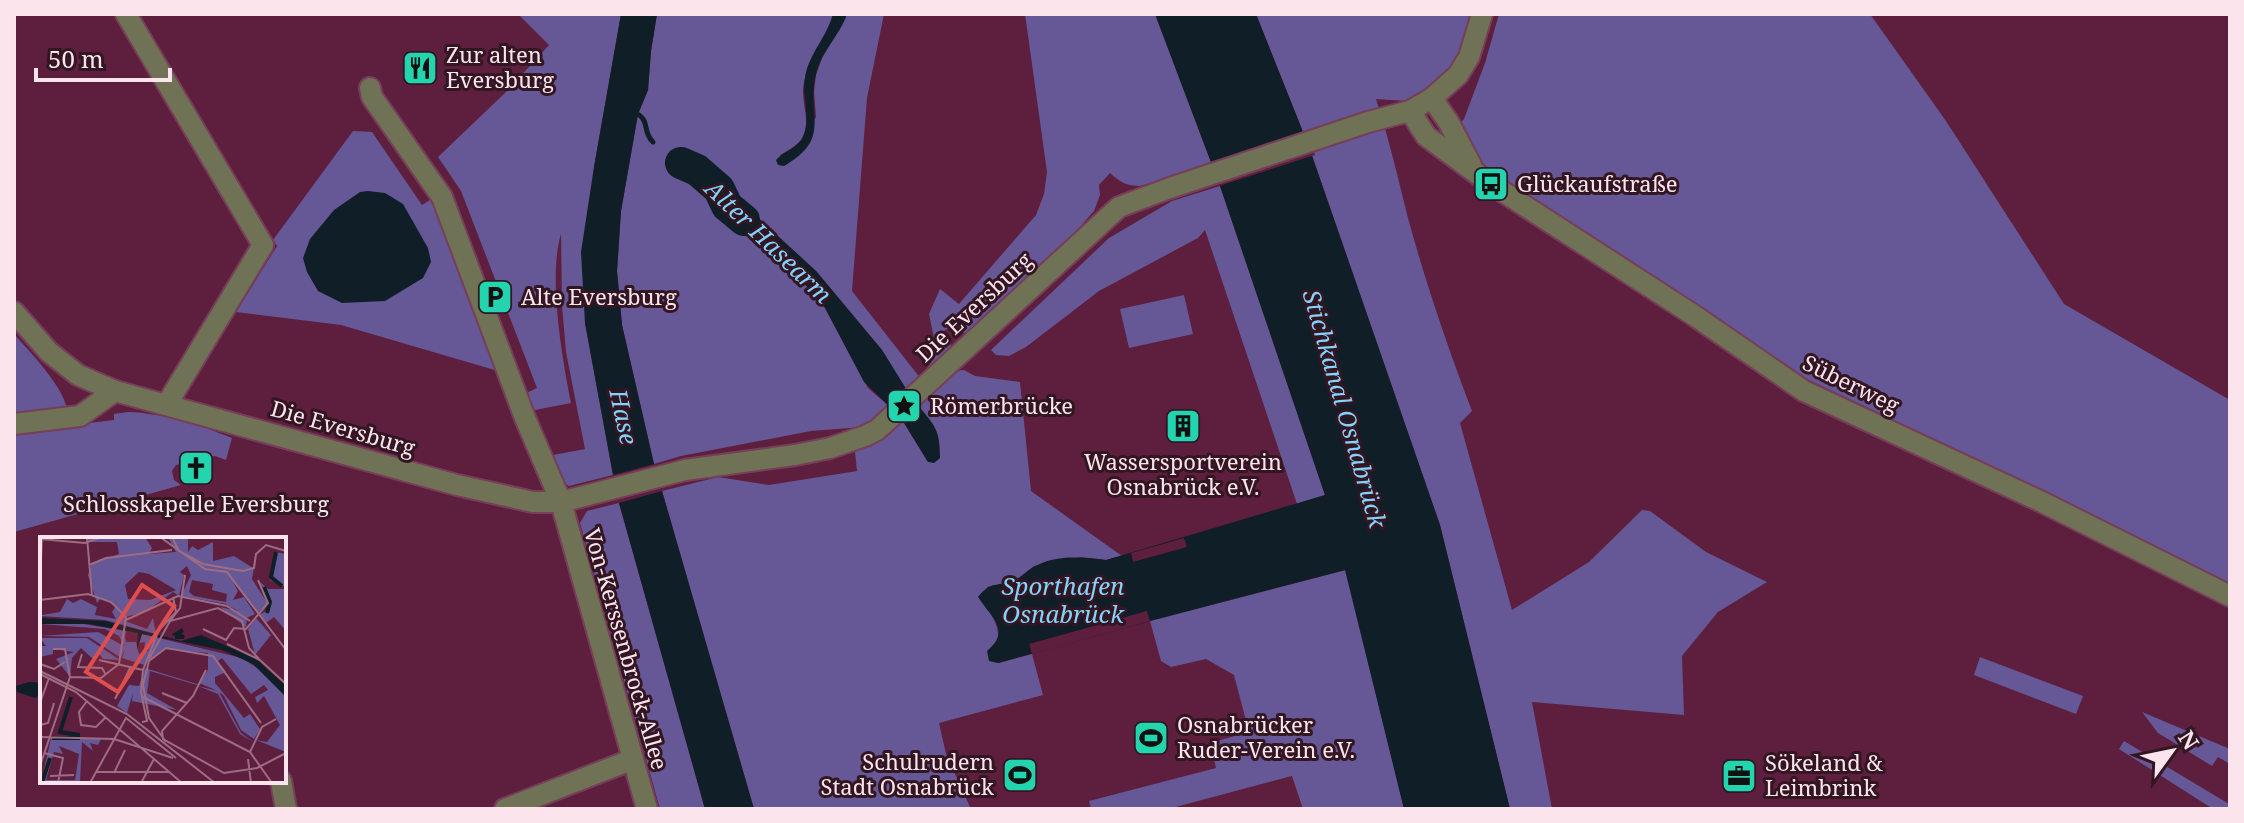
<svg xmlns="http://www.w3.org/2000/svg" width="2244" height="823" font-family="'Noto Serif',serif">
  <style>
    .green { fill: #665796 }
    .water { fill: #0f1e27 }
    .pier { fill: #5e1e3d }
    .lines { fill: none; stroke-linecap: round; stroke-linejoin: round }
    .stream { stroke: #0f1e27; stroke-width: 5 }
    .river { stroke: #0f1e27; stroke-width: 32 }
    .minor-casing { stroke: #773e59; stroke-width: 24 }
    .minor { stroke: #6f7254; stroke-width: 20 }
    .labels { text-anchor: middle; stroke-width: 6; stroke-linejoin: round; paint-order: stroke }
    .poi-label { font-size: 22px; fill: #fce4ed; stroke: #321622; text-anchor: start }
    .street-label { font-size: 22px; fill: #fce4ed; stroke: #321622 }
    .water-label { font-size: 24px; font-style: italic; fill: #85d3fd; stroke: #321622 }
    .inset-river { fill: none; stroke: #0f1e27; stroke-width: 4 }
    .inset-road { fill: none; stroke: #9d6d83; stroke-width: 2 }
    .view { fill: #de4e4f; fill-opacity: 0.15; stroke: #de4e4f; stroke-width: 4 }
    .inset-edge { fill: none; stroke: #fce4ed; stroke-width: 4 }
  </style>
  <rect width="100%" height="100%" fill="#5e1e3d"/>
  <g class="green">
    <path d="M518,14H621L594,167L585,323L613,475L569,486L558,479L548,456L585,449L566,352L562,306L561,234C548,277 562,357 571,403L530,411L526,393L537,388L461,191L438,157L506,92L549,45Z"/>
    <path d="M657,14H833C826,41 805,61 803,91C803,107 811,126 801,140C796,147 787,151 780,155L784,166L816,117L814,92L816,75L822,58L847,14H884L867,98L852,291L921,379L933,359L934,338L929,314L940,289L959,304L1036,215L1044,194L1047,172L1025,14H1155L1212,165L1140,186C1126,186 1120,182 1110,173L1099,185L1100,195L1094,211L1072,236L975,327L966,333L959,332L951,326L944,331L951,344L947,355L908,392L882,350L816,271L756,216L742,210L720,189L776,258L813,292L825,308L868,388L891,408L879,419L863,427L811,431L681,456L654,464L622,325L617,271L621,211L638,114L648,90L651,51Z"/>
    <path d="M1256,14H1475L1455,66L1422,94L1406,101L1376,99C1389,139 1398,178 1408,218C1426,284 1448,348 1472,411L1460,423L1512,610L1589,562L1642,510L1650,511L1706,552L1767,582L1718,612L1682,656L1684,715L1532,702L1552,809H1510L1440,525L1309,147Z"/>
    <path d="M1499,14H1870L1946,121L2064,304L2230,400V586L1936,440L1809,380L1776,361L1487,170L1473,154L1458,125L1464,119L1485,63Z"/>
    <path d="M353,131L372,132L422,205L433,198L498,371L341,325L236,312L277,246L273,240Z"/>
    <path d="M1220,186L1325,495L1297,504L1205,230L1198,238L1099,291L1026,347L1009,356L996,355L991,350L1109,238L1172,201Z"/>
    <path d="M1184,295L1193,334L1129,348L1120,309Z"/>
    <path d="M14,334C30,352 63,386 67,409L14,417Z"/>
    <path d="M964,370L975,376L1020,382L1031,491L1122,556L1106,560L1081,557L1034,566L1015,581L987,587L985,607C1004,629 996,637 999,663L1032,654L1043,695L939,723L946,754L971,809H754L662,491L718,477L769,485L857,471L855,452L879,438L901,418L928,462L917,404L954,371Z"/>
    <path d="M128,412C163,413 200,425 232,438L226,460L215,456L176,465L172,471L174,480L181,485L14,532V432L114,420V414Z"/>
    <path d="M619,503L705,809H660L580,523L587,511Z"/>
    <path d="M1346,570L1404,809H1303L1292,776L1168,809H1091L1089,801L1216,768L1210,743L1249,732L1234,675L1206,659L1171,667L1161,661L1150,621Z"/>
    <path d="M1980,657L2083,696L2076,714L1974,675Z"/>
    <path d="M2142,712L2230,749V764L2218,757L2212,766L2158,733Z"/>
    <path d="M2124,741L2229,804L2230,809H2213L2119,749Z"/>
  </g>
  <g class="water">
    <path d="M621,14H657L651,51L648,90L638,114L621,211L617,271L622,325L654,464L613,475L585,323L581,252L594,167Z"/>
    <path d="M833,14H847C840,35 821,52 816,74C806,116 833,138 784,166L778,165L776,160C783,152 794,149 801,140C813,123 801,97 805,78C808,55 827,37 833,14Z"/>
    <path d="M1155,14H1256L1309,147L1440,525L1510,809H1404L1345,570L1150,621L998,663L989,661L987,651C1012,630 991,617 978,597C993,578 999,589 1017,579C1022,576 1027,571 1032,568C1055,554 1081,557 1106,560L1325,495L1220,186Z"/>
    <path d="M719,189L742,210L756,216L816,271L882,350L908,392L891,408L864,382L825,308L813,292L722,209L715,196Z"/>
    <path d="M368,191L385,193L403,204L428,248L431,262L423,278L385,301L342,303L318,291L307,272L303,258L310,239L334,210L360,192Z"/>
    <path d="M917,404C935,426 940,429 940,458L934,463L928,462L901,418Z"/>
    <path d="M662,491L754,809H705L619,503Z"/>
    <path d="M29,682H36L40,685L41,694L35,698L17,692L16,686Z"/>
  </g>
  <g class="pier">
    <path d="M1307,133L1315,155L1216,187L1209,166Z"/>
    <path d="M1184,538L1187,547L1133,562L1131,553Z"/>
    <path d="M1147,611L1150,621L1032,654L1029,644Z"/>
  </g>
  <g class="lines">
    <path class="stream" d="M633,112C652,119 641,131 653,142"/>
    <path class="river" d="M681,163L697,170L719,189L727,206L744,220"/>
    <g class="minor-casing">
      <g id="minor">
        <path d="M126,14L263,245L167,404"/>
        <path d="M370,88L372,97L442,197L525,418L561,502L647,809"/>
        <path d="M1432,98L1449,123L1471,165"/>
        <path d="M1410,111L1426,136L1491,184L1695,316L1804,391L2042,502L2230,596"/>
        <path d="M14,312L49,352L78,375L115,391L457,485L533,502H561L685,470L795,455L830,448L865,436L877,430L1119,207L1170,188L1368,122L1410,111L1432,98L1458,75L1469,57L1482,14"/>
        <path d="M14,424L80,416L115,391"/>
        <path d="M281,781L286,809"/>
        <path d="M505,809L631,760"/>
      </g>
    </g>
    <use href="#minor" class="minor"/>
  </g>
  <defs>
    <g id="restaurant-square" transform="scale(1.8)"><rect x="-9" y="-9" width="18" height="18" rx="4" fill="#23d5af" stroke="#321622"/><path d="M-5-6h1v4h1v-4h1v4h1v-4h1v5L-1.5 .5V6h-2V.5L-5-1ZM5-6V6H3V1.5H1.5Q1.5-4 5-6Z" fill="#111"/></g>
    <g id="bus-square" transform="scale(1.8)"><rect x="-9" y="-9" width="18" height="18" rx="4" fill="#23d5af" stroke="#321622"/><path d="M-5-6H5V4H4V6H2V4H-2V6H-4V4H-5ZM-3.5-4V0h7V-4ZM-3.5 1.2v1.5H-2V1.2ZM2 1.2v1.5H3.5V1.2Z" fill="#111"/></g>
    <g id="parking-square" transform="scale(1.8)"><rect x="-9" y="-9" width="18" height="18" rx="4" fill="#23d5af" stroke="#321622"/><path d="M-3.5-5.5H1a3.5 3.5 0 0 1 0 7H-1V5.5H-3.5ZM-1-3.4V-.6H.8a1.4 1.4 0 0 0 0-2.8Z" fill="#111"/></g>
    <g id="sight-square" transform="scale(1.8)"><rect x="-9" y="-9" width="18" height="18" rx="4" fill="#23d5af" stroke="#321622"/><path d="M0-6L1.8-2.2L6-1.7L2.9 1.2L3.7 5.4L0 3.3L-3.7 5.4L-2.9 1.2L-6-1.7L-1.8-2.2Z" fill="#111"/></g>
    <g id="building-square" transform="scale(1.8)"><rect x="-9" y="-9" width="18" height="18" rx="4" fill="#23d5af" stroke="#321622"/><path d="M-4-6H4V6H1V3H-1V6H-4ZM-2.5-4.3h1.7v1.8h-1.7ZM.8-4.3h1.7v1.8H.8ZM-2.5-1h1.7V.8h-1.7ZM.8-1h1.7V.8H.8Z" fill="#111"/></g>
    <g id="church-square" transform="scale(1.8)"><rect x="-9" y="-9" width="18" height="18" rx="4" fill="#23d5af" stroke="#321622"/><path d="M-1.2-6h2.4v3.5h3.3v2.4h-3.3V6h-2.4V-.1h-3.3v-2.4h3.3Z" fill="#111"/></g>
    <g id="stadium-square" transform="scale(1.8)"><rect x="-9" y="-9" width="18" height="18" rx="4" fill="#23d5af" stroke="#321622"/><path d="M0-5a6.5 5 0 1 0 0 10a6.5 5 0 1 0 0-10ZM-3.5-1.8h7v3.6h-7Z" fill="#111"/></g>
    <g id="office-square" transform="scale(1.8)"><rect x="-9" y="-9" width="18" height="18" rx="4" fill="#23d5af" stroke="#321622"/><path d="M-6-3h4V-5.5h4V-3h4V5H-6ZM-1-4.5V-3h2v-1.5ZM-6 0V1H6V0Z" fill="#111"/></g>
  </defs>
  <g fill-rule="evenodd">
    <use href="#restaurant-square" x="420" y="68"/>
    <use href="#bus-square" x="1491" y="184"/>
    <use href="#parking-square" x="495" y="297"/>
    <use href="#sight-square" x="904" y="406"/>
    <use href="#building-square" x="1183" y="426"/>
    <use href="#church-square" x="196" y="468"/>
    <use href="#stadium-square" x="1151" y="738"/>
    <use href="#stadium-square" x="1020" y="775"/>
    <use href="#office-square" x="1739" y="776"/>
  </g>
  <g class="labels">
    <g class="poi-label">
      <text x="446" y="63">Zur alten<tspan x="446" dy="25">Eversburg</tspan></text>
      <text x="1517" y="192">Glückaufstraße</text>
      <text x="521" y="305">Alte Eversburg</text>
      <text x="930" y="414">Römerbrücke</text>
      <text x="1183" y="470" text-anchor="middle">Wassersportverein<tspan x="1183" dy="25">Osnabrück e.V.</tspan></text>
      <text x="196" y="512" text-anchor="middle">Schlosskapelle Eversburg</text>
      <text x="1177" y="733">Osnabrücker<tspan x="1177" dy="25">Ruder-Verein e.V.</tspan></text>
      <text x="994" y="770" text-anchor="end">Schulrudern<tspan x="994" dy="25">Stadt Osnabrück</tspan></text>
      <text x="1765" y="771">Sökeland &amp;<tspan x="1765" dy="25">Leimbrink</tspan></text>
    </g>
    <g class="street-label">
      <text transform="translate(974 307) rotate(-43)" y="8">Die Eversburg</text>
      <text transform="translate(1851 384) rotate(26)" y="8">Süberweg</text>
      <text transform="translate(343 428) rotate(16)" y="8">Die Eversburg</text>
      <text transform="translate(626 649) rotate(74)" y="8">Von-Kerssenbrock-Allee</text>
    </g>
    <g class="water-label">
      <text transform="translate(768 242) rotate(44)" y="8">Alter Hasearm</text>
      <text transform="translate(1344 409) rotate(74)" y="8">Stichkanal Osnabrück</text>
      <text transform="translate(623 417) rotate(78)" y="8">Hase</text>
      <text x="1063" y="595">Sporthafen<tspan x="1063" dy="28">Osnabrück</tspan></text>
    </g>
  </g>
  <g transform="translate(40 537)">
    <rect width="246" height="246" fill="#5e1e3d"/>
    <path d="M47,0H105L112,11L109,17L136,15L128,0H148V15L152,9L158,13L173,5V24L194,19L213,31L217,15L212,42L228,67L217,76L193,45L198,54L193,63L204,60L215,77L207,81L206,90L180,70L198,74L186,67L141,59L151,38L147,29L140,35L144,38L139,59L133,55L105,75L85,80V84L107,92L113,81L116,97L65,83L0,79V64L2,78L20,75L27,62L33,66L41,62L57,70L55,78L76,82L72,75L76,69L61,61L57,66L48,38L52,26L79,17L77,5H46ZM99,35L109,37L136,53L110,63L88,62L85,48ZM152,43L173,47L172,53L187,57L186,65L154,59L149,55ZM235,15L246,17V50L230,43ZM219,44L228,52H246V94L234,80L226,86L219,78L228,73L230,62ZM216,81L231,98L215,118L208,92ZM0,87L37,86L99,96L86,94L85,100L86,105H96L99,117L108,114L111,105L104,113L105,105L99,106L102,97L202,121L229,139L246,160V215L216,203L227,205L240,188L224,159L217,166L215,160L228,153L224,148L211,157L182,121L178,124L186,135L175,140V146L204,181L210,177L220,192L214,202L201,193L184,159L179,155L201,196L213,205L200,197L178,157L158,149L178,154L159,146L168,133V116L124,112L104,128L82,121L85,112L81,121L49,100L0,99L58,95L84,109L79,99L65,92ZM0,101H47L80,123L63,122L57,114L54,123L41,111L32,121L30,140L16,122L34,115L13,112V117L0,120V109H6ZM105,131L157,147V148L110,134L107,156L137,173L92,164L93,156L87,176L77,169L89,148L99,149ZM11,201L61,202L58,208L50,206L53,214L42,205L40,246H1ZM19,209L39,217L35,243H6L14,215L23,217Z" fill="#665796" fill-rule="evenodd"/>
    <path d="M0,81L65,84L141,104L161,98L215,121L246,149V160L213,127L182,113L102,97L97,113L98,96L49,87H0Z" fill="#0f1e27"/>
    <path class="inset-river" d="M236,15L231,40L242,49M224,50L230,65L227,76M135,100H144L136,97L143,93M31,160L20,195L40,198M12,201H40M2,246L10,221"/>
    <path class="inset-road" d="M47,0L52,58M120,0L165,32L187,35L246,113M132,0L139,14L163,27L203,34L214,31L216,17L226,8L246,14M0,2L45,6L62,0M49,28L66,21L132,13M0,45L2,0M0,63L48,57L71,65L86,80L79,127L61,141L30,140M86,83L138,59L187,69L210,84M130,84L140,71L145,38M163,92L186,103L194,91L206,92L228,66L218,43M187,107L220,123L246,147M13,112H25L30,140M42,117L38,130L62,131L66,138M109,122L130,84L178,71L202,84L209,111L219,122M59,123L103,133M0,127L14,132L25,125M166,133L153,159L122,194L123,202L184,236L217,231L246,216M0,134L87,177L175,246M0,137L36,155L142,246M122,156L147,166M103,160L210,215L232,246M75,162L91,129M47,164L39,175L41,188L56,190L66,180M0,166L9,141M102,185L107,184L101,155L103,133L119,93L136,75L133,60M0,188L8,186L14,166M0,200L74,202L133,221M126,205L109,181L103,148L109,124L126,111L173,119L221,186M210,215L222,190L236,182M4,216L23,221L18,246M208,222L211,246M0,229L30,140M56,235H129M74,236L85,213M10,239L34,238M50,246L86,181L136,221M101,246L114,222"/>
    <path class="view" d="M102,48L134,69L78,155L46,135Z"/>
    <rect width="246" height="246" class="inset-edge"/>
  </g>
  <rect width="2244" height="823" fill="none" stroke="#fce4ed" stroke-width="32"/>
  <g transform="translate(2172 751) rotate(57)" stroke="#321622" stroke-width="6" paint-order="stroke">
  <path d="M0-6L14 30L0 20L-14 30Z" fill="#fce4ed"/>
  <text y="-12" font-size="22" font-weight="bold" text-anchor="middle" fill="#fce4ed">N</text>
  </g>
  <path d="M36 68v12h134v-12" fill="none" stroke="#fce4ed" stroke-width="4"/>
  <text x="48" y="68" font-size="24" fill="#fce4ed" stroke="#321622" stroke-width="6" paint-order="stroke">50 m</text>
</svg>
